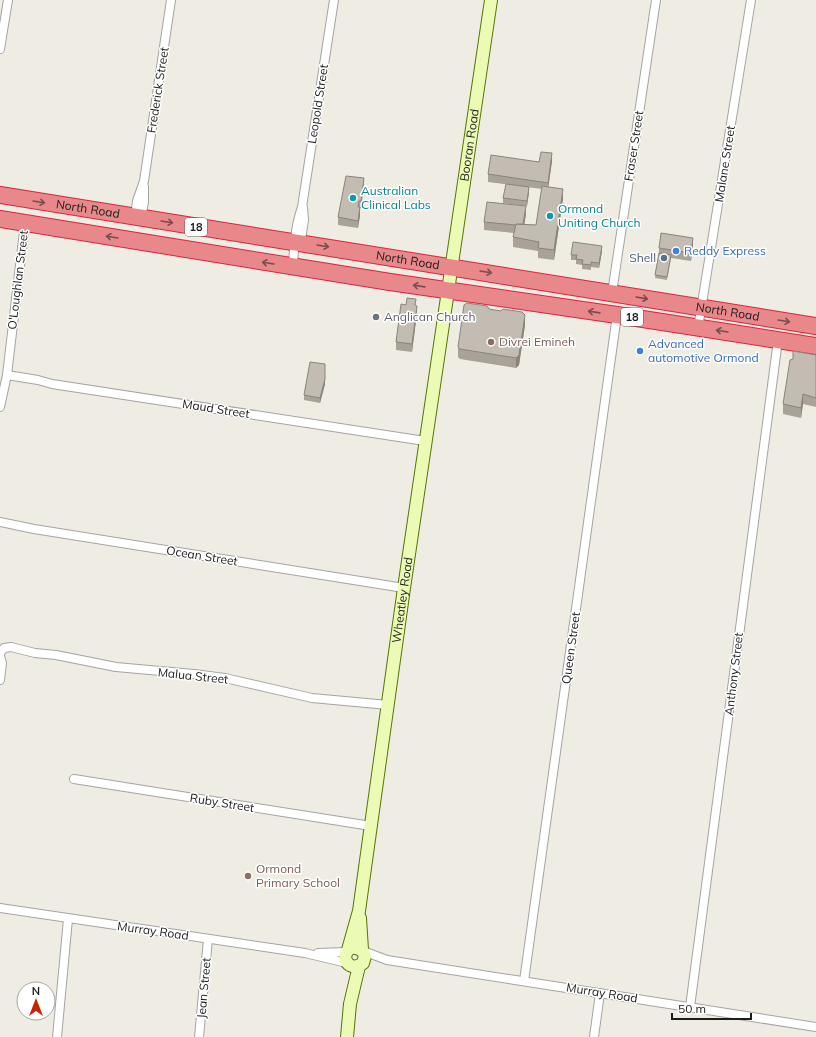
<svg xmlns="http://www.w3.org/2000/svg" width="816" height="1037" font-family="Mulish,sans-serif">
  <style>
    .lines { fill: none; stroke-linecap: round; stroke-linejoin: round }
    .street-casing { stroke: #a4a4a4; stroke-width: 10 }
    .secondary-casing { stroke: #557503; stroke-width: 14 }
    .highway-casing { stroke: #dc2140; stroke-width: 18 }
    .street { stroke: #fff; stroke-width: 8 }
    .secondary { stroke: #ebfab5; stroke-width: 12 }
    .highway { stroke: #e8888a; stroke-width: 16 }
    .wall { fill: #a8a299 }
    .shaded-wall { fill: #88847d }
    .building { fill: #c3bcb2; stroke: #88847d }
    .oneway { stroke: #784d4e }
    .culture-dot { fill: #0f9aa8; stroke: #fff; stroke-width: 1.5 }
    .shop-dot { fill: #3f7fe0; stroke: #fff; stroke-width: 1.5 }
    .service-dot { fill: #5c6f8a; stroke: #fff; stroke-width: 1.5 }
    .worship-dot { fill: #6b7280; stroke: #fff; stroke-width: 1.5 }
    .education-dot { fill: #8d6e63; stroke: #fff; stroke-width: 1.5 }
    .labels { text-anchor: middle; stroke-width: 3; stroke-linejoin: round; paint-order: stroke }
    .shield { fill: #fff; stroke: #616161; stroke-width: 1 }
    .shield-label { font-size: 11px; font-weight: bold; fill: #1d1d1d }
    .street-label { font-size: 12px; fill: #1d1d1d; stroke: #fff }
    .culture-label { font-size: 12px; fill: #0d838f; stroke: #fff; text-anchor: start }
    .shop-label { font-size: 12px; fill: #366cbe; stroke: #fff; text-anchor: start }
    .service-label { font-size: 12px; fill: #4e5e75; stroke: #fff; text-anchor: end }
    .worship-label { font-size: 12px; fill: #5b616d; stroke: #fff; text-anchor: start }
    .education-label { font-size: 12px; fill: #785e54; stroke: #fff; text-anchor: start }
  </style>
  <rect width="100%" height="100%" fill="#efede3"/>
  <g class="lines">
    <g class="street-casing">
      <g id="street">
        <path d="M0,49L8,0"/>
        <path d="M135,217L137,201L144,181L171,0"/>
        <path d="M141,218L144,202V187"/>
        <path d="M300,246L304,220L303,208"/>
        <path d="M293,267C294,246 295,227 302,207L334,0"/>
        <path d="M612,293L656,0"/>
        <path d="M698,328L751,0"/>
        <path d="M7,375L38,380L52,384L425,441"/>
        <path d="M0,407L7,375L25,223"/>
        <path d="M0,522L34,529L404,588"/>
        <path d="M0,653L4,648L11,647L35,653L56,655L116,667L194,674L225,678L312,698L388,705"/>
        <path d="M0,656L2,663L0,680"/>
        <path d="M74,779L371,826"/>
        <path d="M0,908L305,953L347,963"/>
        <path d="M363,951L387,960L816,1027"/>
        <path d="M318,953L346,952"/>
        <path d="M524,981L617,315"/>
        <path d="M690,1007L778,340"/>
        <path d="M57,1037L68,919"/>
        <path d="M199,1037L208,939"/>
        <path d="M594,1037L600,993"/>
      </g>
    </g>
    <g class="secondary-casing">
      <g id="secondary">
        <path d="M360,918L362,950"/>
        <path id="s1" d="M348,950L353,947L362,950L365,956L363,963C352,972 340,961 348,950L359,911L404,588L491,0"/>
        <path d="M347,1037L350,1004L359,966"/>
      </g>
    </g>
    <g class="highway-casing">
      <g id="highway">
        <path id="s2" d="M0,195L816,326"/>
        <path d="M0,219L390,282L617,315L816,346"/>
      </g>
    </g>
    <use href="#street" class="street"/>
    <use href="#secondary" class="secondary"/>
    <use href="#highway" class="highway"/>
  </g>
  <g class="wall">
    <path d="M552,161L548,187L563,199L554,260L538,258V251L513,247V237L514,233L484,230V222L526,214L524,224L536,225L542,189L488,182V174L539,162Z"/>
    <path d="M364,185L361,208H360V215L358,228L338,225V217Z"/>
    <path d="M529,192L527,206L503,203V198Z"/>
    <path d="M693,245L691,261L671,258L667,280L655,278L659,253V248Z"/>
    <path d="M602,251L599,268L591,267V270L582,269V265L576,264V260H571V255Z"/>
    <path d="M416,306L417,313L412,352L396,350V342Z"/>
    <path d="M489,309L525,325L519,365L516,368L460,359L458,357V347Z"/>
    <path d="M816,355V407L803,404L801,418L783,414V404Z"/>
    <path d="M325,364V384L320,403L304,400V395Z"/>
  </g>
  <g class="shaded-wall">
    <path d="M552,153V161L548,190V183Z"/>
    <path d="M364,178V185L361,208V201Z"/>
    <path d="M529,187V192L527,206V201Z"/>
    <path d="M563,189V199L554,260V250Z"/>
    <path d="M526,206V214L523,234V226Z"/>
    <path d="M360,207V215L358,228V221Z"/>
    <path d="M693,238V245L691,261V253Z"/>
    <path d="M602,246V251L599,268V263Z"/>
    <path d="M417,306V313L412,352V344Z"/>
    <path d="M525,315V325L519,365L516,368V358Z"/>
    <path d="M325,379V384L320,403V398Z"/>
    <path d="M803,394V404L801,418V408Z"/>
  </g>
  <g class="building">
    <path d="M541,152L552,153L548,183L488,174L491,155L539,162Z"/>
    <path d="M346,176L364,178L361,201H359L358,207H360L358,221L338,217Z"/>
    <path d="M506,184L529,187L527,201L503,198Z"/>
    <path d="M542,186L563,189L554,250L538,248L539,242L513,237L516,224L536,225Z"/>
    <path d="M487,202L526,206L523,224H516V225L484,222Z"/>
    <path d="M661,233L693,238L691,253L659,248Z"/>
    <path d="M573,242L602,246L599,263L591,262V265L582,264L583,260L576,259L577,255H571Z"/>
    <path d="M659,253L671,255L667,277L655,275Z"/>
    <path d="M407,298L416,299L415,305L417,306L412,344L396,342L401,304L406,305Z"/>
    <path d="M467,303L487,306L489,309L501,311L503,309L522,312L525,315L519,355L516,358L460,349L458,347L464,305Z"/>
    <path d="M793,351L816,355V398L803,394L801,408L783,404L790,360L793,359Z"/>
    <path d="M310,362L325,364V379L320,398L304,395Z"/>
  </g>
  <defs><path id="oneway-shaft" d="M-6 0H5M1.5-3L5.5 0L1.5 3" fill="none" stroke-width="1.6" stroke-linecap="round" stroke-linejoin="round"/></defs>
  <g class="oneway">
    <use href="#oneway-shaft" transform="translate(39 202) rotate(9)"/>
    <use href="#oneway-shaft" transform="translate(167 222) rotate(9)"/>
    <use href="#oneway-shaft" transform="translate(112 237) rotate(-171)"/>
    <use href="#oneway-shaft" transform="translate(323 246) rotate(9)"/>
    <use href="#oneway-shaft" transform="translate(268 263) rotate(-171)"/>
    <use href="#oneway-shaft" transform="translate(486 272) rotate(9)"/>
    <use href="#oneway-shaft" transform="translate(419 286) rotate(-172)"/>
    <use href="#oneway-shaft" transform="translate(642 298) rotate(10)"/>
    <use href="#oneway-shaft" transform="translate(594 312) rotate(-172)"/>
    <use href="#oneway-shaft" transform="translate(784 321) rotate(9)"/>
    <use href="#oneway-shaft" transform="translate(722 331) rotate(-171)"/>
  </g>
  <g class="culture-dot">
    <circle cx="353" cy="198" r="4"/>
    <circle cx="550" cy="216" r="4"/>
  </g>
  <g class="shop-dot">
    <circle cx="676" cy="251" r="4"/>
    <circle cx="640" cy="351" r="4"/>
  </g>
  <circle class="service-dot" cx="664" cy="258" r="4"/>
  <circle class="worship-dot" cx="376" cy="317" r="4"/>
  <g class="education-dot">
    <circle cx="491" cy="342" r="4"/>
    <circle cx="248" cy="876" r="4"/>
  </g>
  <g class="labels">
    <g class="shield">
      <rect x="185" y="218" width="22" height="18" rx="3"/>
      <rect x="621" y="308" width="22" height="18" rx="3"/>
    </g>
    <g class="shield-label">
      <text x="196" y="231">18</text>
      <text x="632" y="321">18</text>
    </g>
    <g class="street-label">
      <text transform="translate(158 90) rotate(-81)" y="4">Frederick Street</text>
      <text transform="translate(318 104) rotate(-81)" y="4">Leopold Street</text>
      <text dy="4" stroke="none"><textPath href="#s1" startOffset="875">Booran Road</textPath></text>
      <text transform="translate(634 146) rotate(-81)" y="4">Fraser Street</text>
      <text transform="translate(725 164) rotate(-81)" y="4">Malane Street</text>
      <text dy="4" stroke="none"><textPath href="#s2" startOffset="89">North Road</textPath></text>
      <text dy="4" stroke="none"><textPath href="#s2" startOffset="413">North Road</textPath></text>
      <text transform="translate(18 280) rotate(-83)" y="4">O'Loughlan Street</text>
      <text dy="4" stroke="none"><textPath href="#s2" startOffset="737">North Road</textPath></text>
      <text transform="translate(216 409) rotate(9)" y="4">Maud Street</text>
      <text transform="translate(202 556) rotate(9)" y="4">Ocean Street</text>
      <text dy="4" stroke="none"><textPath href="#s1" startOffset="415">Wheatley Road</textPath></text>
      <text transform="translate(571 648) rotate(-82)" y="4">Queen Street</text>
      <text transform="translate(734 674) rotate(-83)" y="4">Anthony Street</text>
      <text transform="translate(193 676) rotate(6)" y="4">Malua Street</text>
      <text transform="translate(222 803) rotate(9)" y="4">Ruby Street</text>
      <text transform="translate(153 931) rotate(8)" y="4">Murray Road</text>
      <text transform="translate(204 988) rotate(-85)" y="4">Jean Street</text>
      <text transform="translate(602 993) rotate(9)" y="4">Murray Road</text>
    </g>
    <g class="culture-label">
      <text x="361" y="195">Australian<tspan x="361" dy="14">Clinical Labs</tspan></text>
      <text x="558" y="213">Ormond<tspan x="558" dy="14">Uniting Church</tspan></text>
    </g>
    <g class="shop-label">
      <text x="684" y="255">Reddy Express</text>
      <text x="648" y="348">Advanced<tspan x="648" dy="14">automotive Ormond</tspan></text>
    </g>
    <g class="service-label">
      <text x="656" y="262">Shell</text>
    </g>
    <g class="worship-label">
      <text x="384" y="321">Anglican Church</text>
    </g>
    <g class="education-label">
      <text x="499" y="346">Divrei Emineh</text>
      <text x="256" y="873">Ormond<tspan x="256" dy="14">Primary School</tspan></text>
    </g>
  </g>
  <g transform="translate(36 1001)"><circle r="19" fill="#ffffff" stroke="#a5a5a5"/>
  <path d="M0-3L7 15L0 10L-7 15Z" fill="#ca2300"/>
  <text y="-6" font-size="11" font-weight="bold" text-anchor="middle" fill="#1d1d1d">N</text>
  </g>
  <path d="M672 1013v6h79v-6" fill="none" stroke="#1d1d1d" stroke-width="2"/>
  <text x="678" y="1013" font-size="12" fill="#1d1d1d" stroke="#ffffff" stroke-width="3" paint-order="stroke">50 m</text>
</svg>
